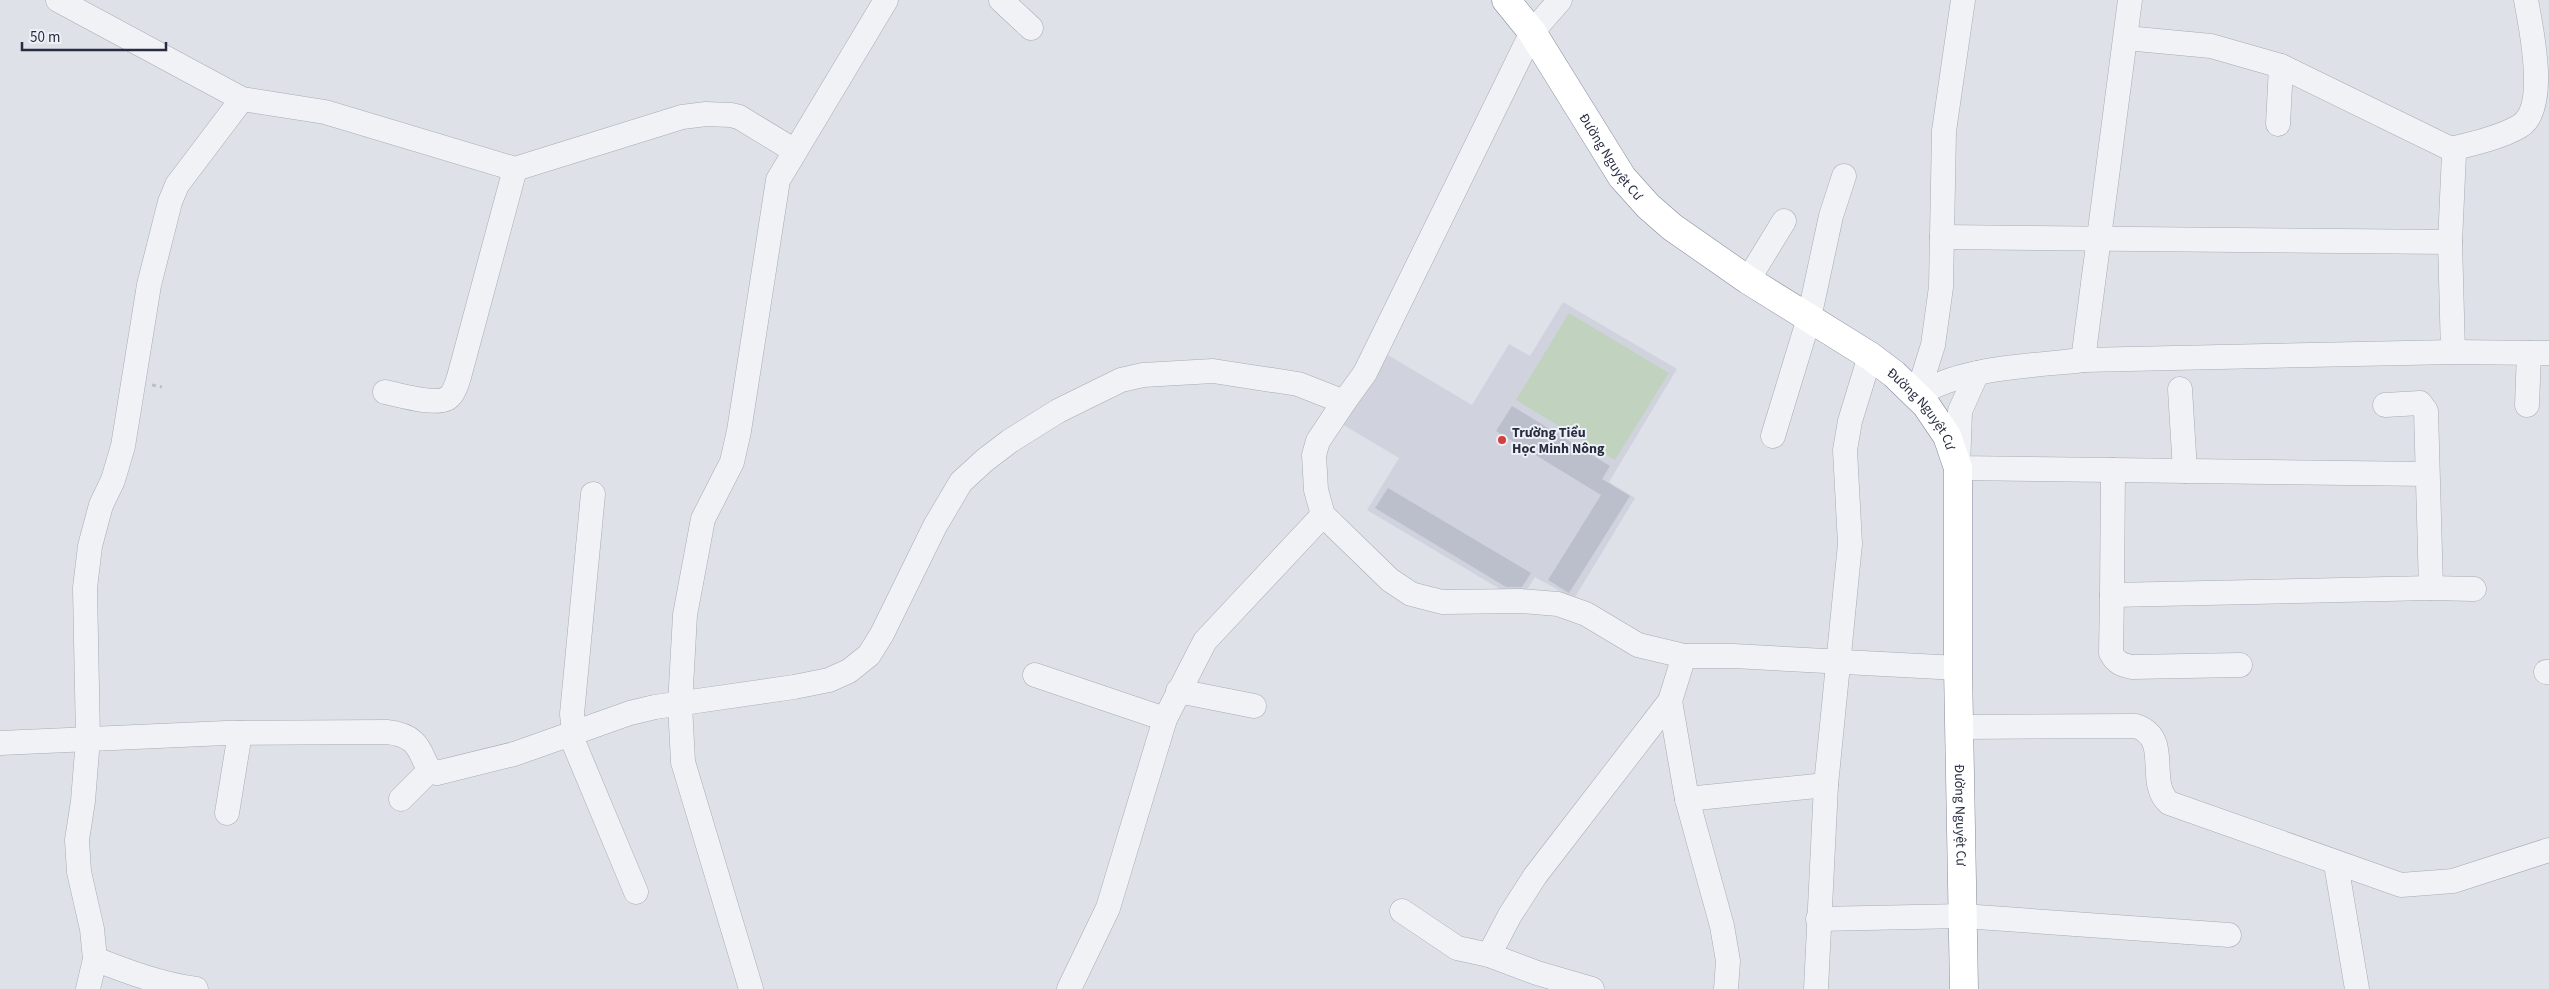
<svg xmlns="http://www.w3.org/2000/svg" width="2549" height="989" font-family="'Source Sans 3',sans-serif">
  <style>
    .built { fill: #d0d3dd }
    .grass { fill: #c1d3bf }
    .building { fill: #bbbfcb }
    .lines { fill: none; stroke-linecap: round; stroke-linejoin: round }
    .minor-casing { stroke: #a7abb6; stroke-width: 25 }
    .highway-casing { stroke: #858b9f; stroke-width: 29 }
    .path { stroke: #bcbfc7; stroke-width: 3; stroke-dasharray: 4 4; stroke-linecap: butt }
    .minor { stroke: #f1f2f6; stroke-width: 24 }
    .highway { stroke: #fff; stroke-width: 28 }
    .poi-dot { fill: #d33f3e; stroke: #eef0f6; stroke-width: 2 }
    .labels { text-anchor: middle; stroke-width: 4; stroke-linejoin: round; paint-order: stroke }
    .street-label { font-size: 14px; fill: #272c40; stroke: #eef0f6 }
    .poi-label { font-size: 14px; font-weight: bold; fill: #272c40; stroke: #eef0f6; text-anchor: start }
  </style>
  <rect width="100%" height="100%" fill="#dee1e8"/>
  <path class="built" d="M1563,302L1677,369L1609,482L1635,498L1574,599L1535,577L1520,601L1367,510L1399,458L1340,423L1383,352L1472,405L1509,344L1530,356Z"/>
  <path class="grass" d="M1569,313L1669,373L1615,460L1516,400Z"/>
  <g class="building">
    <path d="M1512,406L1610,466L1602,479L1630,496L1569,593L1548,580L1601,495L1496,431Z"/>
    <path d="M1388,488L1531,573L1522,587H1506L1375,508Z"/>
  </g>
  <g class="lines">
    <g class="minor-casing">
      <g id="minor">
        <path d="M58,0L242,99L325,112L515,169L682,117L706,114L731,115L739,117L795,151"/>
        <path d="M1001,0L1031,28"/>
        <path d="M2126,38L2211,46L2281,66L2451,149L2454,154L2450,242L2453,352"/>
        <path d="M2278,124L2281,66"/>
        <path d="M2451,149C2472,144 2502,137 2520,126C2549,108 2531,28 2526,0"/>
        <path d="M1942,237L2450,242"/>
        <path d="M1748,280L1784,221"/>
        <path d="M2083,360L2453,352L2549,353"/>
        <path d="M1977,373L1960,411L1958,468L2427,474"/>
        <path d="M2180,389L2185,471"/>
        <path d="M385,392C400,395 435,406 448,398C454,394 457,383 459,377L515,169"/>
        <path d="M1917,396C1958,367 2034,366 2083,360L2130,0"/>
        <path d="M1917,396L1933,345L1941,287L1944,131L1963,0"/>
        <path d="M1344,402L1318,441L1314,455L1316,490L1323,515L1390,580L1411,594L1442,602L1520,601L1558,604L1586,614L1638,645L1684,656H1733L1958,668"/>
        <path d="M2385,405L2420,403L2426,411L2431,588"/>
        <path d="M2527,405L2529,353"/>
        <path d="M1773,436L1809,318L1831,216L1844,176"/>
        <path d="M2113,470L2112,595L2431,588L2474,589"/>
        <path d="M2112,595L2111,653C2116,663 2122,665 2132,667L2240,665"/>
        <path d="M2546,672H2549"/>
        <path d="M1035,675L1165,719"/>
        <path d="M1178,691L1254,706"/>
        <path d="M1670,701L1687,799L1722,926L1728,961L1726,989"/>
        <path d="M1960,727L2136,726C2173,739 2145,781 2169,803L2401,885L2453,881L2549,850"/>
        <path d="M574,733L572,714L593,494"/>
        <path d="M570,734L636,892"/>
        <path d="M0,743L226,733L387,732C430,736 417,768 437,773L514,754L630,713L655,707L794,687L829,680L849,671L869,655L882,634L935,526L961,482L985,460L1010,441L1058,411L1121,380L1143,375L1213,371L1298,384L1344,402L1365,373L1532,32L1560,0"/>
        <path d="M401,799L430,770"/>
        <path d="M1687,799L1826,785"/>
        <path d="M227,813L240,733"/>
        <path d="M2336,864L2357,989"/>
        <path d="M1402,911L1457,948L1489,955"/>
        <path d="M1818,919L1963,916L2229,935"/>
        <path d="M95,959C128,972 160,984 196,989"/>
        <path d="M88,989L95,959L92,929L79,872L77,840L83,801L88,739L85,588L90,546L101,505L113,480L123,446L149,285L170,202L177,185L242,99"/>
        <path d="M751,989L683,762L680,705L685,615L703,519L732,462L739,431L778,180L886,0"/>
        <path d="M1069,989L1108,908L1165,719L1205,641L1323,515"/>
        <path d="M1592,989L1537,973L1489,955L1510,915L1535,876L1670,701L1684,656"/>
        <path d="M1816,989L1826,785L1850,544L1845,450L1850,421L1870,356"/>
      </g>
    </g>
    <g class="highway-casing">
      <g id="highway">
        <path id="s1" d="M1506,0L1532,32L1622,177L1648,206L1672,227L1748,280L1870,356L1894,374L1926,405L1947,436L1958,468V668L1964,989"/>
      </g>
    </g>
    <path class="path" d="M152,385L162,387"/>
    <use href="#minor" class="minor"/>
    <use href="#highway" class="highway"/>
  </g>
  <circle class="poi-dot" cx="1502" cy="440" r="5"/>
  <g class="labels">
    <g class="street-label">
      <text dy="5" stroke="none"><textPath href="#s1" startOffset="189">Đường Nguyệt Cư</textPath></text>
      <text dy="5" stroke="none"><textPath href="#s1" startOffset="594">Đường Nguyệt Cư</textPath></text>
      <text dy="5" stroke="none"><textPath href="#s1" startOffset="1012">Đường Nguyệt Cư</textPath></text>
    </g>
    <g class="poi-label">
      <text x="1512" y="437">Trường Tiểu<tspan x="1512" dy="16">Học Minh Nông</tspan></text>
    </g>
  </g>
  <path d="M22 42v8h144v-8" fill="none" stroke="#272c40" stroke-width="2.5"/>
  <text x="30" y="42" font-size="15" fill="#272c40" stroke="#eef0f6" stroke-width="4" paint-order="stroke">50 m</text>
</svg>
